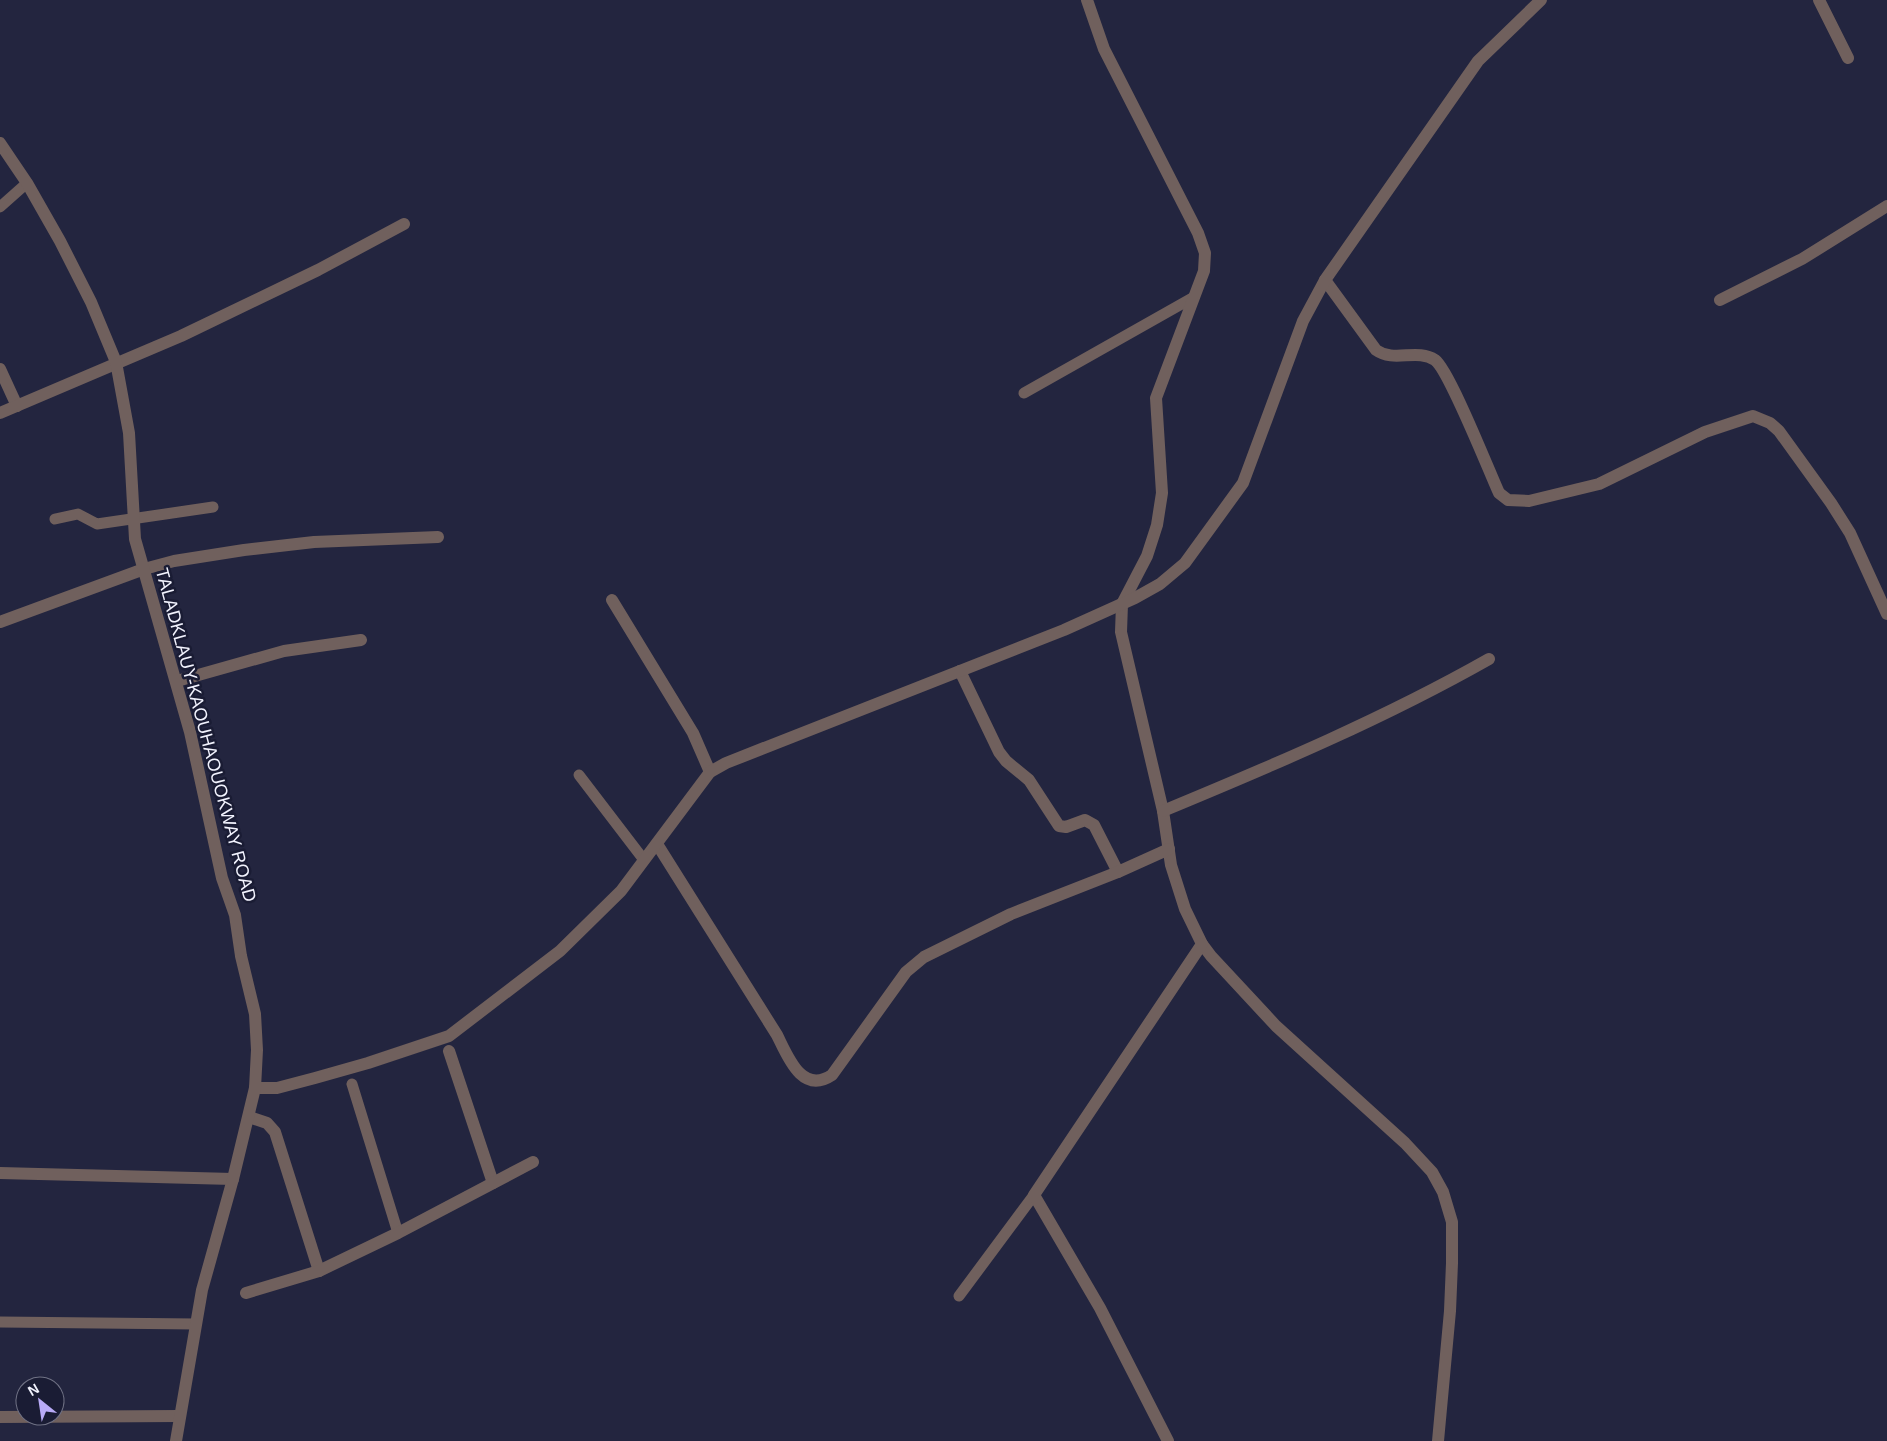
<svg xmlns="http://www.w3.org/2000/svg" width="1887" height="1441" font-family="Helvetica,sans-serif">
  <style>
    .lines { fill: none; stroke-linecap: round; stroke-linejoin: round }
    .service { stroke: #70605d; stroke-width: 11 }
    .minor { stroke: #70605d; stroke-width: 12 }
    .tertiary { stroke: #70605d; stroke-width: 12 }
    .labels { text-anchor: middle; stroke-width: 5; stroke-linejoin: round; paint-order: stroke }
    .street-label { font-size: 18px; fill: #f2f3fe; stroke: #1a1c34 }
  </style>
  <rect width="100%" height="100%" fill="#23253f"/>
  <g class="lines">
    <g class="service">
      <path d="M0,207L27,183"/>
      <path d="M1024,393L1194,297"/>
      <path d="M55,519L78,514L97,524L213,507"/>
      <path d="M579,775L644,860"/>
      <path d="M352,1084L398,1233"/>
      <path d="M959,1296L1034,1195"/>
      <path d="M0,1322L196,1324"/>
    </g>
    <g class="minor">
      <path d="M1087,0L1104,49L1198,233L1205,253L1204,271L1156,398L1162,493L1157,525L1147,556L1122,604L1121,632L1163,811L1171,865L1185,909L1202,944L1211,956L1276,1026L1405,1143L1432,1172L1443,1192L1452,1222V1263L1450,1311L1438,1441"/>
      <path d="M1819,0L1848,58"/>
      <path d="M1325,280L1376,350C1394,363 1417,348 1435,360C1449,370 1489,471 1499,493L1508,500L1529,501L1599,484L1705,432L1753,416L1770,423L1779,431L1831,503L1850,533L1887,614"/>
      <path d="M1720,300L1802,259L1887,206"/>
      <path d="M0,369L17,406"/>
      <path d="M0,413L181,336L318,270L404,224"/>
      <path d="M612,600L693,733L710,772"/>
      <path d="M0,622L144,569L174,561L244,550L314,542L438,537"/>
      <path d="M960,671L999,752L1006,761L1029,780L1059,826L1066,827L1085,820L1094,825L1118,872"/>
      <path d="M177,681L284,651L361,640"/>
      <path d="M1163,811C1274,765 1385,718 1489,659"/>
      <path d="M657,844L777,1035C788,1057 802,1095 832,1075L906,972L924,957L1011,914L1118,872L1169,849"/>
      <path d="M449,1051L493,1183"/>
      <path d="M255,1088H277L315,1078L368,1063L449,1036L560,951L621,891L710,772L726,763L1064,630L1135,598L1160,584L1185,563L1243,483L1303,321L1325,280L1478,61L1541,0"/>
      <path d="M249,1117L267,1123L275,1132L319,1271"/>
      <path d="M0,1173L233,1179"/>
      <path d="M246,1293L319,1271L398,1233L533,1162"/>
      <path d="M0,1417L180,1416"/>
      <path d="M1168,1441L1100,1308L1034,1195L1202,944"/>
    </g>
    <path class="tertiary" d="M0,143L27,183L60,241L91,302L116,362L129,433L135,539L190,732L222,878L235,915L241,956L255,1014L257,1050L255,1088L233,1179L202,1290L176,1441"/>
  </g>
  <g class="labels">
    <g class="street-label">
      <text transform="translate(206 735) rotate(75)" y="6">TALADKLAUY-KAOUHAOUOKWAY ROAD</text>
    </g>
  </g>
  <g transform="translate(40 1401) rotate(330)"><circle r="24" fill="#1a1c34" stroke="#707285"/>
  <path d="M0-4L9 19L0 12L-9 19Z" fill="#b9abf7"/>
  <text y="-8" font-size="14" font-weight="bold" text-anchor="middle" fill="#f2f3fe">N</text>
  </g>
</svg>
